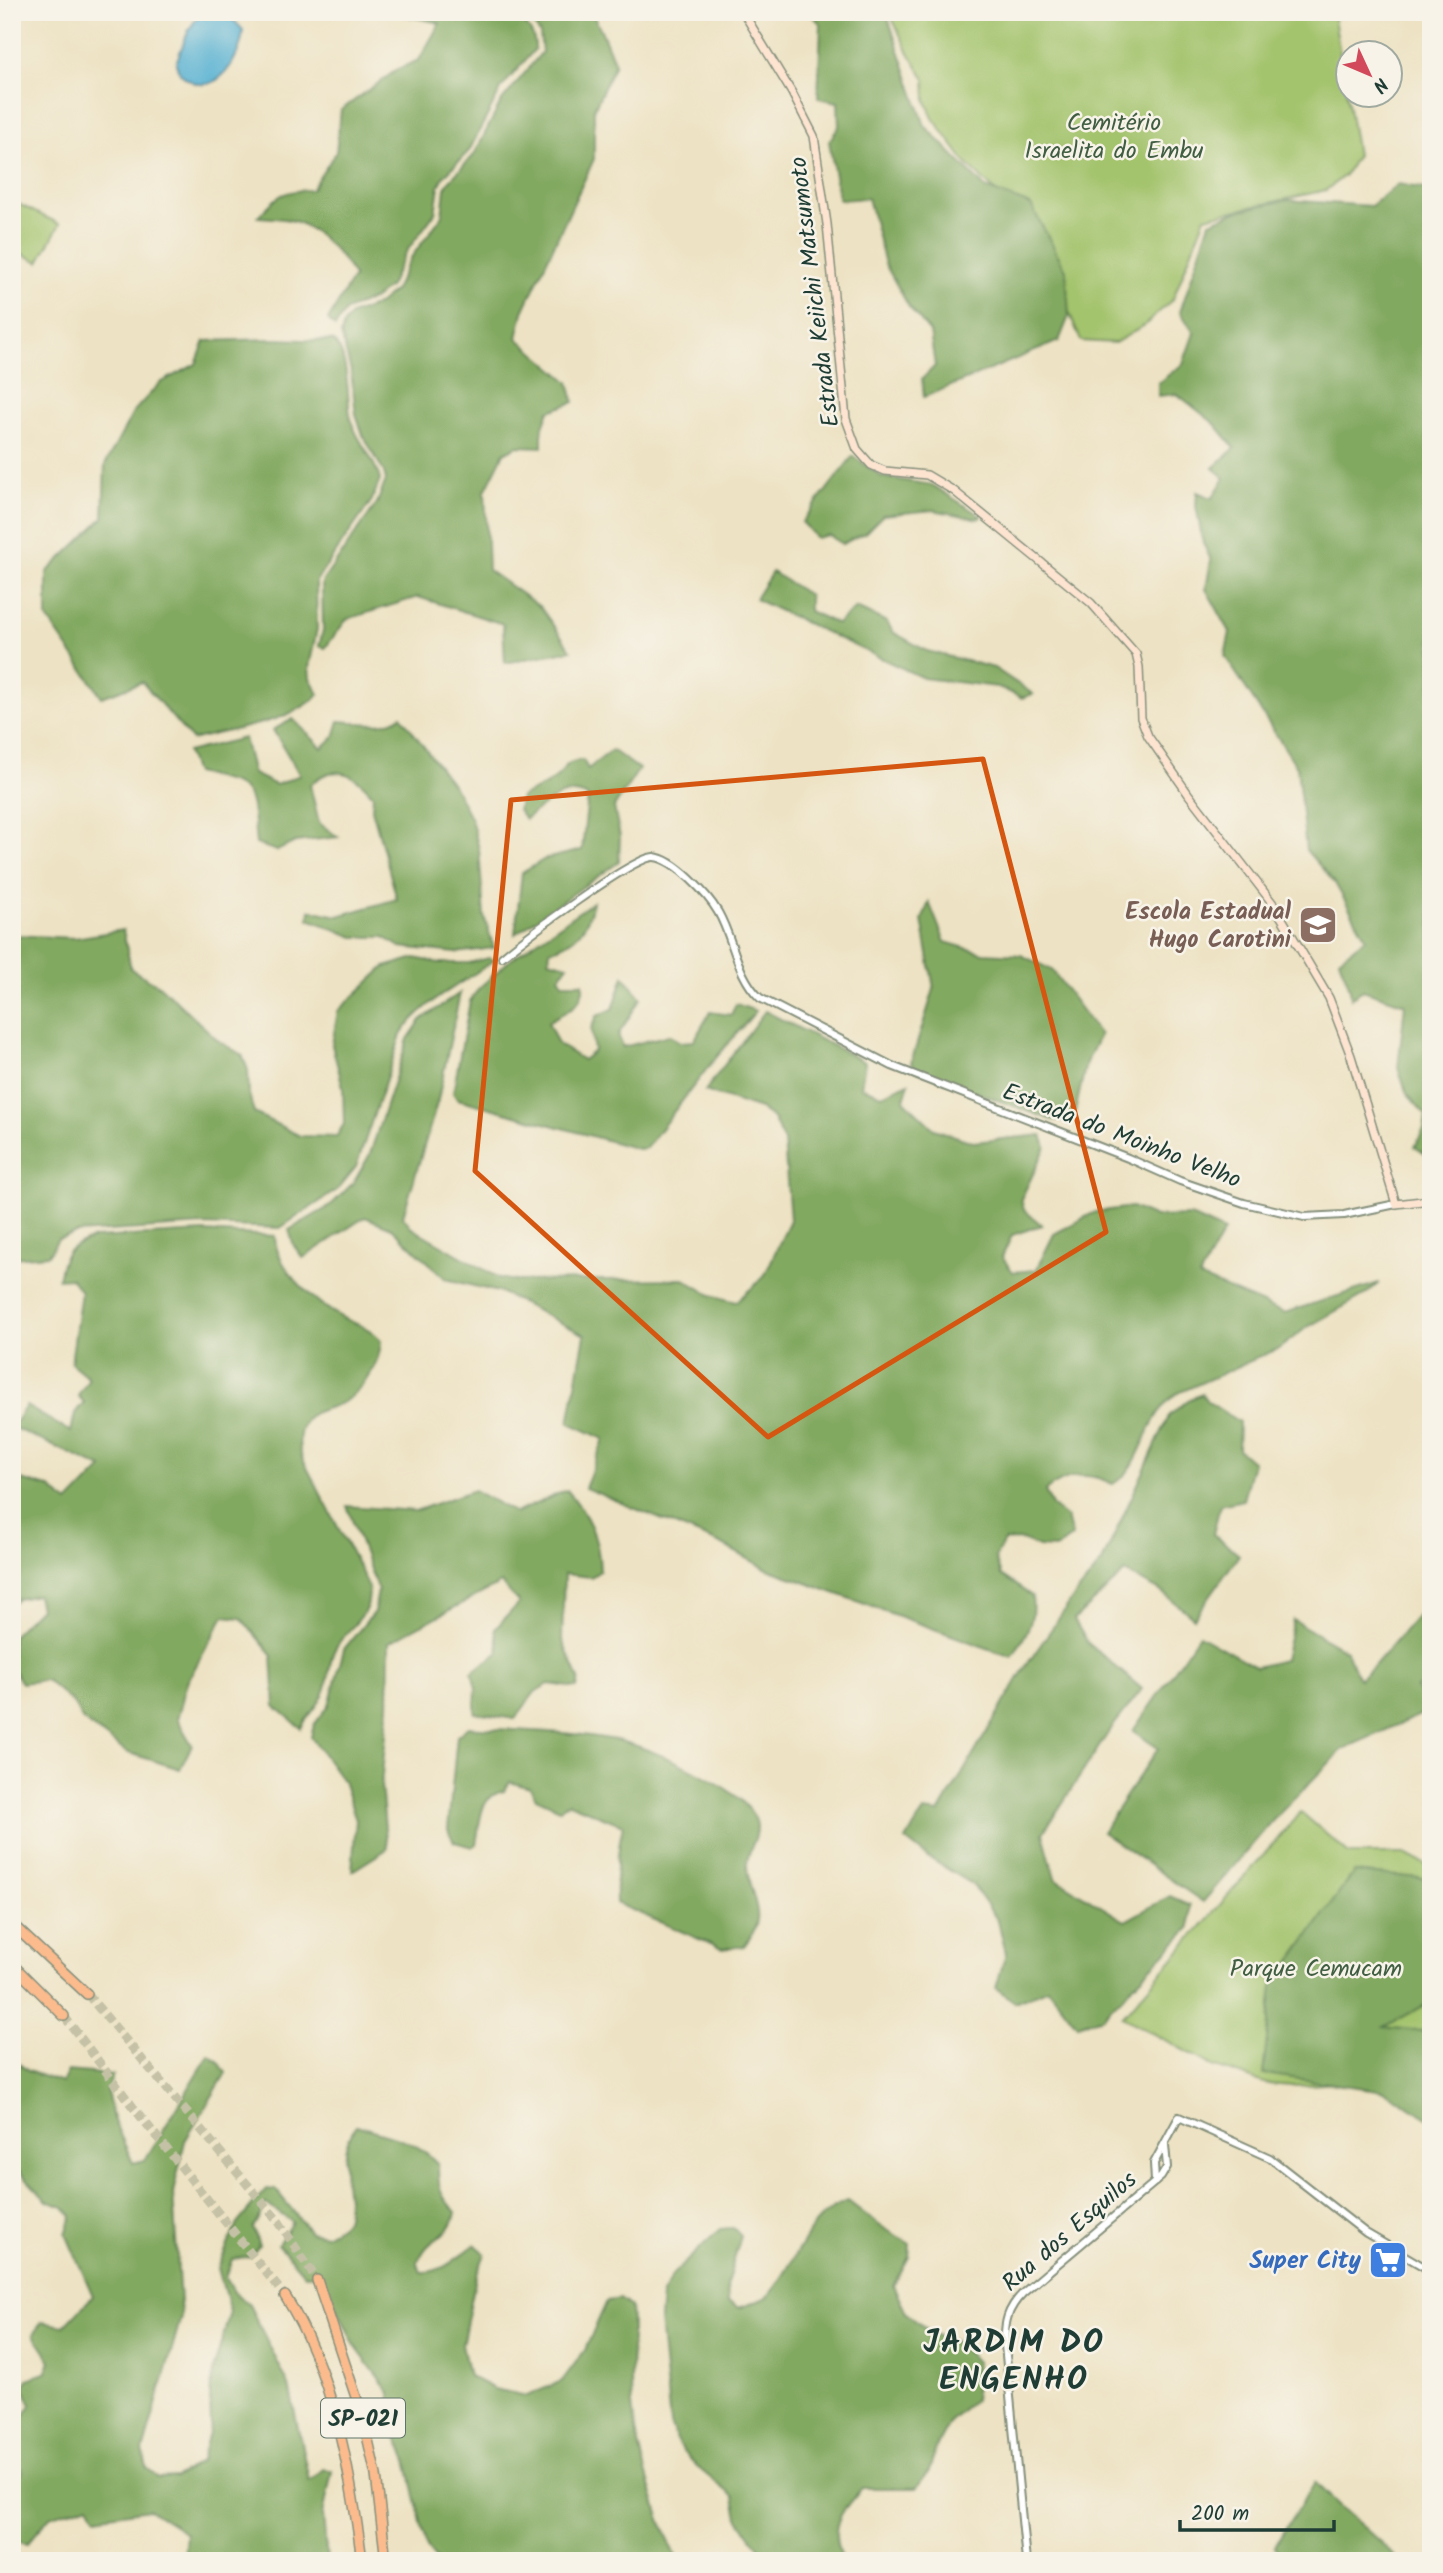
<svg xmlns="http://www.w3.org/2000/svg" width="1443" height="2573" font-family="Kalam,sans-serif">
  <style>
    .green { fill: #a3c36c; stroke: #618050; stroke-width: 2 }
    .forest { fill: #82a960; stroke: #50734a; stroke-width: 2 }
    .water { fill: #55b0d2; stroke: #3a7683; stroke-width: 2 }
    .lines { fill: none; stroke-linecap: round; stroke-linejoin: round }
    .motorway-tunnel { stroke: #c4c1a6; stroke-width: 9; stroke-dasharray: 9 4.5; stroke-linecap: butt }
    .tertiary-casing { stroke: #86907c; stroke-width: 10 }
    .secondary-casing { stroke: #86907c; stroke-width: 10 }
    .motorway-casing { stroke: #86907c; stroke-width: 12 }
    .tertiary { stroke: #fff; stroke-width: 6 }
    .secondary { stroke: #fde4d1; stroke-width: 7 }
    .motorway { stroke: #fbbb8d; stroke-width: 9 }
    .marked { fill: none; stroke: #d45610; stroke-width: 5; stroke-linejoin: round }
    .labels { text-anchor: middle; stroke-width: 5; stroke-linejoin: round; paint-order: stroke }
    .shield { fill: #f7f3e8; stroke: #60746a; stroke-width: 2 }
    .shield-label { font-size: 23px; font-weight: bold; fill: #1f3d34 }
    .park-label { font-size: 24px; fill: #405e42; stroke: #f7f3e8 }
    .street-label { font-size: 24px; fill: #1f3d34; stroke: #f7f3e8 }
    .education-label { font-size: 24px; font-weight: bold; fill: #785e54; stroke: #f7f3e8; text-anchor: end }
    .shop-label { font-size: 24px; font-weight: bold; fill: #366cbe; stroke: #f7f3e8; text-anchor: end }
    .district-label { font-size: 32px; font-weight: bold; letter-spacing: 2px; fill: #1f3d34; stroke: #f7f3e8 }
  </style>
  <rect width="100%" height="100%" fill="#f7f3e8"/>
  <filter id="ink" filterUnits="userSpaceOnUse"><feTurbulence type="fractalNoise" baseFrequency=".0143" numOctaves="2"/><feDisplacementMap in="SourceGraphic" scale="14" xChannelSelector="R" yChannelSelector="G"/><feConvolveMatrix kernelMatrix="1 2 1 2 8 2 1 2 1" color-interpolation-filters="sRGB"/></filter>
  <filter id="wash" filterUnits="userSpaceOnUse"><feTurbulence type="fractalNoise" baseFrequency=".00686" numOctaves="4" result="noise"/><feDisplacementMap in="SourceGraphic" scale="28" xChannelSelector="R" yChannelSelector="G"/><feGaussianBlur stdDeviation="1.57" result="paint"/><feColorMatrix in="noise" values="0 0 0 0 0 0 0 0 0 0 0 0 0 0 0 0 0 1.4 0 .05"/><feComposite in="paint" operator="in"/></filter>
  <g filter="url(#wash)">
    <rect width="100%" height="100%" fill="#ede2c3"/>
    <g class="green">
      <path d="M889,12H1333L1357,155L1345,175L1326,190L1205,217L1173,299L1145,325L1115,343L1081,341L1035,230L966,163L933,118L926,101L925,79L908,51Z"/>
      <path d="M12,201L60,224L39,262L12,249Z"/>
      <path d="M1301,1812L1349,1854H1405L1426,1865H1431V2117L1394,2091L1352,2082L1293,2086L1267,2084L1213,2066L1122,2017Z"/>
    </g>
    <g class="forest">
      <path d="M403,12H515C525,24 536,33 535,49L502,87L469,151L444,176L439,186L435,213L404,255L390,286L374,299L346,310L335,327L328,320L354,276C340,254 322,232 297,222C286,218 270,218 258,217C277,196 282,190 311,190L336,152L341,110L398,69L419,60L440,23L403,15Z"/>
      <path d="M525,12H591L601,30L615,64L594,109V159L523,312L517,338L569,382L574,402L549,411L542,429V447L517,446L504,453L485,491L488,570L540,607L571,650L505,663L503,624L418,597L347,619L325,648L319,646L323,630L322,582L377,503L386,480L384,472L363,435L356,414L351,371L341,334L344,324L351,315L377,305L395,290L410,259L442,216L445,188L449,181L474,155L501,102L542,52L540,34Z"/>
      <path d="M808,12H886L925,126L985,188L1031,205L1066,270L1069,316L1059,341L924,397L922,379L935,366L930,332L909,307L885,264L868,198L839,200L829,141L839,127L838,102L818,98L821,24Z"/>
      <path d="M1398,184L1431,190V1158L1415,1147L1424,1129L1426,1115L1407,1094L1398,1068L1405,1004L1363,990L1351,998C1351,983 1343,974 1339,959L1366,938L1335,883L1306,850L1297,767L1225,656L1230,632L1206,589L1211,560L1203,543L1196,506L1197,492L1212,498L1225,478L1213,468L1235,448L1215,424L1177,394L1158,396V383L1183,364L1194,333L1180,312L1210,222L1237,211L1287,200L1371,206Z"/>
      <path d="M273,339L333,341C349,353 347,397 350,415C354,439 375,457 380,480L372,500L316,581L317,629L309,667L310,678L319,694C292,723 229,729 192,740L142,682L102,697L47,618V572L103,518L105,465L134,411L160,383L196,364L205,341Z"/>
      <path d="M853,456L882,477L932,485L981,516L979,519L933,510L883,515L865,533L842,544L829,535L816,538L802,522Z"/>
      <path d="M772,572L809,595V611L837,624L856,608L887,622L893,632L927,651L994,668L1033,694L1022,698L998,687L923,678L755,599Z"/>
      <path d="M401,716L455,788L471,819L479,849L484,916L494,948L456,953L400,947L384,937H354L309,919L310,910L338,916L397,899L372,809L373,795C355,773 333,762 310,785L319,823L338,837L295,842L277,851L256,844C250,783 255,788 195,773L187,752L244,738L253,774L276,785L300,775L273,730L293,719L322,748L334,737L339,721C358,722 385,729 401,716Z"/>
      <path d="M612,750L639,769L614,807L620,837L619,862L515,934L522,873L545,859L582,850L588,797C563,784 545,805 525,819L518,810L521,797C531,791 547,786 556,778C568,767 563,762 583,760L588,769Z"/>
      <path d="M593,902C588,928 576,942 550,950L549,960L568,965L559,977L563,983H583C585,1006 565,1011 548,1022L558,1044L583,1060L594,1051L591,1029L597,1016L613,1009L624,976L641,998L618,1035L623,1047L669,1035L681,1042L694,1041L710,1012L731,1015L736,1004L756,1011L709,1066L646,1148L638,1149L458,1099L453,1093L470,1001L479,988L510,960Z"/>
      <path d="M929,902L945,942L983,953L1021,955L1052,970L1100,1035L1086,1063L1073,1121L1052,1120L915,1070L911,1063L934,989L922,920Z"/>
      <path d="M123,930L131,969L160,986L220,1042L242,1055L248,1070L249,1094L254,1113L300,1136L336,1137L344,1124L343,1087L332,1045L338,1011L385,967L415,958L439,963H469L489,958L494,960C463,984 421,1002 401,1035L356,1167L337,1190L280,1228L203,1225L76,1233L58,1239L48,1255L12,1258V935L75,938Z"/>
      <path d="M460,993L438,1100L403,1216L412,1228L499,1278L516,1281L684,1279L711,1295L736,1302L764,1277L790,1220L784,1142L773,1118L760,1109L705,1091L765,1011L865,1062L861,1087L882,1095L909,1083L904,1100L934,1129L973,1142L1042,1135L1046,1147L1021,1199L1024,1210L1042,1225L1012,1235L1002,1257L1013,1272L1036,1270L1054,1234L1095,1212L1132,1207L1155,1217L1191,1216L1224,1231L1199,1277L1284,1313L1379,1283L1366,1294L1306,1328L1280,1348L1176,1394C1151,1413 1146,1444 1130,1469C1126,1475 1119,1480 1113,1484C1087,1471 1068,1473 1045,1491L1053,1507L1067,1518L1072,1536L1057,1548L1039,1547L1022,1540L1004,1541L995,1558L1001,1575L1032,1596C1035,1624 1026,1634 1012,1657L765,1568L721,1544L585,1488L604,1439L569,1423L585,1335L502,1293L446,1279L392,1228L365,1217L303,1258L294,1246L289,1230L330,1206L354,1182L370,1154L408,1039L421,1020Z"/>
      <path d="M203,1232L275,1236C275,1268 316,1304 343,1318C356,1324 372,1328 381,1341C381,1361 363,1390 345,1401C336,1407 324,1408 314,1413C298,1422 297,1443 302,1458L367,1583C376,1616 348,1624 335,1649C328,1662 330,1678 325,1691C320,1705 308,1715 301,1728L275,1706L272,1655L241,1618L224,1616L187,1682L177,1719L192,1745L180,1769L126,1752L83,1720L74,1704L46,1680L21,1683L12,1668V1636L40,1608L37,1595L18,1599L12,1605V1485L17,1479L49,1487L68,1503L102,1468L12,1427L26,1406L71,1432L75,1413L84,1402L78,1396L89,1378L71,1363L81,1292L71,1278L58,1279C63,1252 68,1247 94,1238Z"/>
      <path d="M1202,1394L1207,1401L1239,1422L1238,1449L1253,1462L1243,1500L1220,1505L1213,1534L1239,1555L1194,1618L1159,1590L1125,1572L1074,1620L1088,1643L1142,1689L1108,1733L1043,1833L1055,1878L1125,1921L1170,1896L1190,1905V1928L1102,2017L1077,2025L1048,1988L1015,2002L996,1988L1006,1953L998,1921L972,1884L926,1856L906,1840L924,1811L939,1813L1024,1669L1070,1602L1102,1562L1169,1416L1188,1400Z"/>
      <path d="M474,1490L515,1513L567,1490C589,1516 599,1537 600,1571L591,1577L564,1574L562,1640L579,1679L577,1688L549,1684L535,1692L515,1719L475,1713L476,1688L472,1672L499,1652L495,1629L519,1603L501,1583L389,1642L388,1714L381,1785L387,1849L352,1871L356,1820L343,1781L311,1737L314,1725L329,1705L344,1649L374,1612L378,1591L347,1506L415,1511Z"/>
      <path d="M1422,1610L1431,1616V1681L1416,1688L1431,1707V1710L1343,1749L1274,1819L1203,1902L1102,1832L1158,1748L1133,1731L1199,1635L1256,1667L1284,1660L1293,1620L1346,1651L1359,1679L1374,1666Z"/>
      <path d="M468,1727C514,1731 571,1731 616,1740C649,1747 745,1787 756,1821C761,1837 746,1850 747,1866C749,1901 771,1913 744,1946L722,1949L616,1903C615,1879 618,1848 623,1825L569,1803L560,1809L536,1798L530,1788L510,1782L504,1791C478,1796 481,1821 476,1844L473,1847L454,1842L448,1829L457,1736Z"/>
      <path d="M1354,1872L1431,1879V2002L1384,2027L1431,2032V2120L1385,2091L1263,2074L1273,1986Z"/>
      <path d="M209,2055L219,2062L226,2073L185,2141L173,2193L181,2317L143,2451L147,2469L158,2478L176,2477L201,2461L211,2426L210,2394L214,2368L230,2312L218,2268L237,2224L266,2189L276,2190L310,2232L325,2235C331,2231 340,2227 344,2222C357,2208 329,2158 357,2125C389,2137 414,2137 438,2164C438,2187 439,2195 456,2212C453,2232 439,2234 427,2247C423,2251 420,2258 417,2263L421,2272C444,2273 457,2257 475,2245L485,2254L476,2277L462,2345L469,2376L494,2389L527,2396L562,2381L585,2350L607,2301L620,2299L631,2307C634,2340 629,2373 632,2405C636,2444 660,2527 679,2561H437L427,2549L407,2460L391,2423L390,2393L355,2346L321,2274L305,2275L278,2244L292,2222L266,2204L253,2228L259,2245L249,2257L232,2259L226,2278L234,2292L249,2305L289,2385L309,2481L324,2469L332,2471L323,2515L327,2561H184L186,2533L149,2509L96,2517L89,2504L50,2517L27,2544L12,2540V2483L23,2471L12,2462V2434L31,2405L23,2387L28,2379L46,2373L51,2361L33,2334L42,2322L64,2326L93,2296L66,2234L72,2216L64,2207L47,2201L12,2164V2058L28,2071L62,2083L68,2071L113,2075L107,2091L113,2119L133,2163L145,2160Z"/>
      <path d="M848,2201L879,2225L910,2244L909,2257L893,2286L906,2313L931,2333L959,2343L977,2363L974,2400L952,2418L937,2445L929,2471L916,2488H862C839,2514 828,2526 842,2561H769L738,2518L734,2497L702,2471L682,2451L670,2424L660,2319L662,2294L673,2274L720,2229L733,2228L741,2236L727,2284L728,2302L739,2308C748,2304 763,2301 769,2295C796,2265 807,2213 848,2201Z"/>
      <path d="M1315,2482C1340,2511 1373,2532 1399,2561H1295L1274,2547Z"/>
    </g>
    <path class="water" d="M201,12H226L243,30C242,55 218,98 189,80C182,76 178,72 176,63L188,31Z"/>
  </g>
  <g filter="url(#ink)">
    <g class="lines">
      <g class="motorway-tunnel">
        <path d="M87,1994L279,2222L317,2280"/>
        <path d="M64,2016L133,2107L285,2296"/>
      </g>
      <g class="tertiary-casing">
        <g id="tertiary">
          <path d="M502,957C522,940 634,856 654,857C675,859 708,895 718,912C734,940 736,975 760,998L892,1066L1128,1158L1180,1181L1244,1203L1304,1217L1344,1215L1396,1204"/>
          <path d="M1155,2182L1154,2163L1179,2117L1270,2158L1366,2233L1431,2271"/>
          <path d="M1026,2561L1005,2345C1004,2323 1007,2309 1023,2293L1161,2177L1167,2167L1165,2145"/>
        </g>
      </g>
      <g class="secondary-casing">
        <path id="secondary" d="M743,12L792,93L814,136L827,224L846,419L857,449L871,465L885,471L927,475L954,491L1091,603L1136,654L1139,667L1141,718L1148,736L1189,795L1274,905L1329,998L1351,1056L1396,1204L1431,1200"/>
      </g>
      <g class="motorway-casing">
        <g id="motorway">
          <path d="M12,1924L87,1994"/>
          <path d="M12,1964L64,2016"/>
          <path d="M317,2280L363,2418L376,2475L386,2561"/>
          <path d="M285,2296C333,2370 351,2474 362,2561"/>
        </g>
      </g>
      <use href="#tertiary" class="tertiary"/>
      <use href="#secondary" class="secondary"/>
      <use href="#motorway" class="motorway"/>
    </g>
  </g>
  <path class="marked" d="M983,759L1106,1232L768,1437L475,1171L511,800Z"/>
  <defs>
    <g id="school-square" transform="scale(2.0125)"><rect x="-9" y="-9" width="18" height="18" rx="4" fill="#8d6e63" stroke="#f7f3e8"/><path d="M0-5L7-2L0 1L-7-2ZM-4 1L0 2.5L4 1V4Q0 6-4 4Z" fill="#fff"/></g>
    <g id="supermarket-square" transform="scale(2.0125)"><rect x="-9" y="-9" width="18" height="18" rx="4" fill="#3f7fe0" stroke="#f7f3e8"/><path d="M-6-5.5h2.5l.6 2H6L4.5 2H-2.5L-4.4-4H-6ZM-1.5 3.2a1.3 1.3 0 1 0 .1 0ZM3 3.2a1.3 1.3 0 1 0 .1 0Z" fill="#fff"/></g>
  </defs>
  <g fill-rule="evenodd">
    <use href="#school-square" x="1318" y="925"/>
    <use href="#supermarket-square" x="1388" y="2260"/>
  </g>
  <g class="labels">
    <rect class="shield" x="321" y="2398.5" width="84" height="39" rx="5"/>
    <g class="shield-label">
      <text x="363" y="2426">SP-021</text>
    </g>
    <g class="park-label">
      <text x="1114" y="130">Cemitério<tspan x="1114" dy="28">Israelita do Embu</tspan></text>
      <text x="1316" y="1976">Parque Cemucam</text>
    </g>
    <g class="street-label">
      <text transform="translate(814 292) rotate(-97)" y="8">Estrada Keiichi Matsumoto</text>
      <text transform="translate(1122 1135) rotate(21)" y="8">Estrada do Moinho Velho</text>
      <text transform="translate(1069 2231) rotate(-41)" y="8">Rua dos Esquilos</text>
    </g>
    <g class="education-label">
      <text x="1291" y="919">Escola Estadual<tspan x="1291" dy="28">Hugo Carotini</tspan></text>
    </g>
    <g class="shop-label">
      <text x="1361" y="2268">Super City</text>
    </g>
    <g class="district-label">
      <text x="1014" y="2352">JARDIM DO<tspan x="1014" dy="37">ENGENHO</tspan></text>
    </g>
  </g>
  <rect width="1443" height="2573" fill="none" stroke="#f7f3e8" stroke-width="42"/>
  <g transform="translate(1369 74) rotate(134)"><circle r="33" fill="#f7f3e8" stroke="#a1aaa0" stroke-width="2"/>
  <path d="M0-5L12 26L0 18L-12 26Z" fill="#d1495b"/>
  <text y="-10" font-size="19" font-weight="bold" text-anchor="middle" fill="#1f3d34">N</text>
  </g>
  <path d="M1180 2520v10h154v-10" fill="none" stroke="#1f3d34" stroke-width="3.5"/>
  <text x="1191" y="2520" font-size="21" fill="#1f3d34" stroke="#f7f3e8" stroke-width="5" paint-order="stroke">200 m</text>
</svg>
